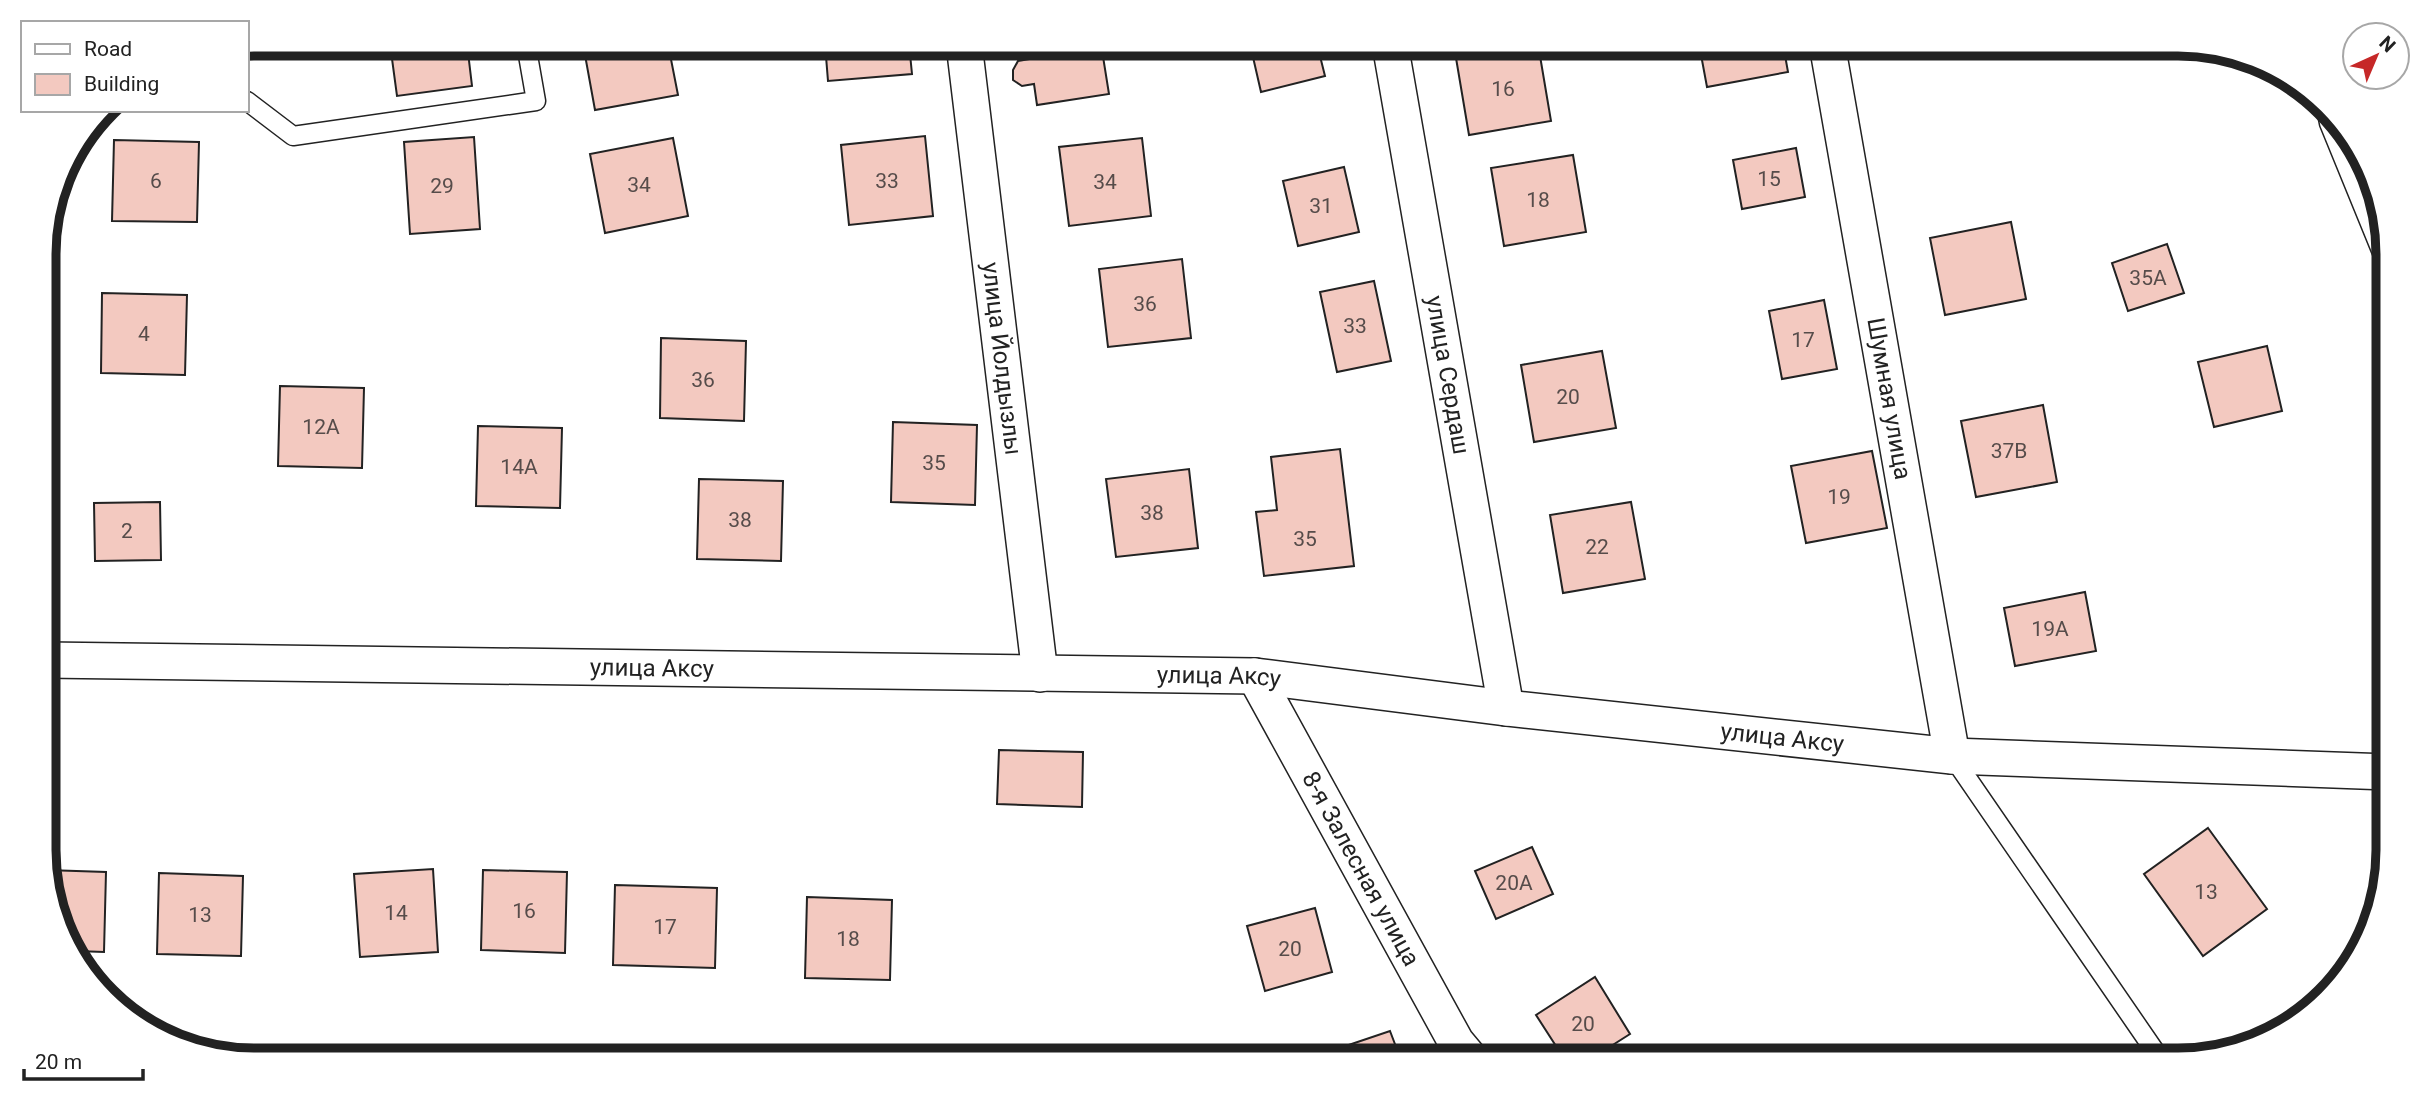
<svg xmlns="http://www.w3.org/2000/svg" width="2432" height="1104" font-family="Roboto,sans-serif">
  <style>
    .building { fill: #f3c9c0; stroke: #222; stroke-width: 2 }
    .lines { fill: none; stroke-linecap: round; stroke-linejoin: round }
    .lane-casing { stroke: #222; stroke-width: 21 }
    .street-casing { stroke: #222; stroke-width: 38 }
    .lane { stroke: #fff; stroke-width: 18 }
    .street { stroke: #fff; stroke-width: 35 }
    .labels { text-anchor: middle; stroke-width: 5; stroke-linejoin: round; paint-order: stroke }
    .number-label { font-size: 21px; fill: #564c4a }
    .street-label { font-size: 24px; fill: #222; stroke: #fff }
    .rim { fill: none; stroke: #222; stroke-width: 9 }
  </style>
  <rect width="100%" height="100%" fill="#fff"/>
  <g class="building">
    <path d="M390,44H467L472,86L397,96Z"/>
    <path d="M583,44H668L678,95L595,110Z"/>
    <path d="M825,44H909L912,74L828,81Z"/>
    <path d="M1027,44H1101L1109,94L1037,105L1034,84L1022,86L1013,80V70L1018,61L1030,59Z"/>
    <path d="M1250,44H1317L1325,76L1261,92Z"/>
    <path d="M1538,44L1551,121L1469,135L1456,58Z"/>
    <path d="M1699,44H1783L1788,72L1707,87Z"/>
    <path d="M925,136L933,216L849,225L841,145Z"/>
    <path d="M474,137L480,229L410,234L404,142Z"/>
    <path d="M673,138L688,216L605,233L590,154Z"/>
    <path d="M1142,138L1151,216L1069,226L1059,147Z"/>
    <path d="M114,140L199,142L197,222L112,221Z"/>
    <path d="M1796,148L1805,197L1742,209L1733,160Z"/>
    <path d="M1573,155L1586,232L1504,246L1491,168Z"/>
    <path d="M1344,167L1359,232L1298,246L1283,181Z"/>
    <path d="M2011,222L2026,299L1945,315L1930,238Z"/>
    <path d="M2167,244L2184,293L2128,311L2112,263Z"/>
    <path d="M1182,259L1191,338L1108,347L1099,269Z"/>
    <path d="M1374,281L1391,361L1337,372L1320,292Z"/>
    <path d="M102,293L187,295L185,375L101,373Z"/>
    <path d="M1824,300L1837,369L1782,379L1769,311Z"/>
    <path d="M661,338L746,341L744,421L660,418Z"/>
    <path d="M2267,346L2282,411L2214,427L2198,362Z"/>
    <path d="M1602,351L1616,428L1534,442L1521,365Z"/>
    <path d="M280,386L364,388L362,468L278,466Z"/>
    <path d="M2043,405L2057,482L1976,497L1961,421Z"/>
    <path d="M893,422L977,425L975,505L891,502Z"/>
    <path d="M478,426L562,428L560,508L476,506Z"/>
    <path d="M1340,449L1354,566L1264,576L1256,512L1277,510L1271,457Z"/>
    <path d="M1872,451L1887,528L1806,543L1791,466Z"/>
    <path d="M1189,469L1198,548L1116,557L1106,479Z"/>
    <path d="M699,479L783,481L781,561L697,559Z"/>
    <path d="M160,502L161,560L95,561L94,503Z"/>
    <path d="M1631,502L1645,579L1563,593L1550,515Z"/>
    <path d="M2085,592L2096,651L2015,666L2004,608Z"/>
    <path d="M999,750L1083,752L1082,807L997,804Z"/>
    <path d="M2208,828L2267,909L2203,956L2144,874Z"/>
    <path d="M1532,847L1553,894L1496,919L1475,871Z"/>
    <path d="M433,869L438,952L360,957L354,874Z"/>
    <path d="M46,870L106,872L104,952L76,951L46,877Z"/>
    <path d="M483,870L567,872L565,953L481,950Z"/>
    <path d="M159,873L243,876L241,956L157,954Z"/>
    <path d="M615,885L717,888L715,968L613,965Z"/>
    <path d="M807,897L892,900L890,980L805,978Z"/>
    <path d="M1315,908L1332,972L1265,991L1247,926Z"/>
    <path d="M1595,977L1630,1034L1589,1060H1565L1536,1015Z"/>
    <path d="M1390,1031L1401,1060H1327L1325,1053Z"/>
  </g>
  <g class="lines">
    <g class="lane-casing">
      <g id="lane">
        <path d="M247,101L293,136L536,101L526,44"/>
        <path d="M2327,113L2329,123L2387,265"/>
        <path d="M1952,756L2161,1060"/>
      </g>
    </g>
    <g class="street-casing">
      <g id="street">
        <path id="s1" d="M964,44L1040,674"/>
        <path id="s2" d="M1390,44L1506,708"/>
        <path id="s3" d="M1827,44L1952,756"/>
        <path id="s4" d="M45,660L1255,676L1506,708L1952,756L2388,772"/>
        <path id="s5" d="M1255,676L1456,1042L1471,1060"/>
      </g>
    </g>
    <use href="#lane" class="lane"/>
    <use href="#street" class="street"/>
  </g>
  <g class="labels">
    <g class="number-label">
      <text x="1503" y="96">16</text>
      <text x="1769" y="186">15</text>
      <text x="156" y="188">6</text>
      <text x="887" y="188">33</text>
      <text x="1105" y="189">34</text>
      <text x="639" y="192">34</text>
      <text x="442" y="193">29</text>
      <text x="1538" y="207">18</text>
      <text x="1321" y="213">31</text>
      <text x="2148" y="285">35А</text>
      <text x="1145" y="311">36</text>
      <text x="1355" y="333">33</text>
      <text x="144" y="341">4</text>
      <text x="1803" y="347">17</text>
      <text x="703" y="387">36</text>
      <text x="1568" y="404">20</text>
      <text x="321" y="434">12А</text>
      <text x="2009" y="458">37В</text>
      <text x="934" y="470">35</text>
      <text x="519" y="474">14А</text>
      <text x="1839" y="504">19</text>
      <text x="1152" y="520">38</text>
      <text x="740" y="527">38</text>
      <text x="127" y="538">2</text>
      <text x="1305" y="546">35</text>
      <text x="1597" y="554">22</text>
      <text x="2050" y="636">19А</text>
      <text x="1514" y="890">20А</text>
      <text x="2206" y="899">13</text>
      <text x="524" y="918">16</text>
      <text x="396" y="920">14</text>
      <text x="200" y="922">13</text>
      <text x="665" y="934">17</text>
      <text x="848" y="946">18</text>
      <text x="1290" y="956">20</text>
      <text x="1583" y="1031">20</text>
    </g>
    <g class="street-label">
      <text dy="8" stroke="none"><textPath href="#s1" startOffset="317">улица Йолдызлы</textPath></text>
      <text dy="8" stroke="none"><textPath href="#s2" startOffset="336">улица Сердаш</textPath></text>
      <text dy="8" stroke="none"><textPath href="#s3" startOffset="360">Шумная улица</textPath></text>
      <text dy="8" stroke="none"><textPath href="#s4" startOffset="607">улица Аксу</textPath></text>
      <text dy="8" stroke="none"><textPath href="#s4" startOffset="1174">улица Аксу</textPath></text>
      <text dy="8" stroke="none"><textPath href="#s4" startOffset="1741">улица Аксу</textPath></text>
      <text dy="8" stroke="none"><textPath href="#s5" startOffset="220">8-я Залесная улица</textPath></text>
    </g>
  </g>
  <path d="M0 0H2432V1104H0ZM254 56H2178A198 198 0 0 1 2376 254V850A198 198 0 0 1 2178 1048H254A198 198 0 0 1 56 850V254A198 198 0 0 1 254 56Z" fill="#fff" fill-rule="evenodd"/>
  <path class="rim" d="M254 56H2178A198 198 0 0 1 2376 254V850A198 198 0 0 1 2178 1048H254A198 198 0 0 1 56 850V254A198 198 0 0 1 254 56Z"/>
  <rect x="21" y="21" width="228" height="91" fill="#ffffff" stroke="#a7a7a7" stroke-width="2"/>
  <rect x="35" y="44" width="35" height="10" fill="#ffffff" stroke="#a7a7a7" stroke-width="2"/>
  <text x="84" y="56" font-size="21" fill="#222222">Road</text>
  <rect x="35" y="74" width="35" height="21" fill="#f3c9c0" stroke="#a7a7a7" stroke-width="2"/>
  <text x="84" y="91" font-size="21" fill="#222222">Building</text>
  <g transform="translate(2376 56) rotate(44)"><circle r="33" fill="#ffffff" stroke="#a7a7a7" stroke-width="2"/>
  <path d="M0-5L12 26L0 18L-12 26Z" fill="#c62828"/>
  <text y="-10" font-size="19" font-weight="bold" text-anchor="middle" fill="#222222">N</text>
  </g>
  <path d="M24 1069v10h119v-10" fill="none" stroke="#222222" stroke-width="3.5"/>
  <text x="35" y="1069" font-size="21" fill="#222222" stroke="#ffffff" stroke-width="5" paint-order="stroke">20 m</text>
</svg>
